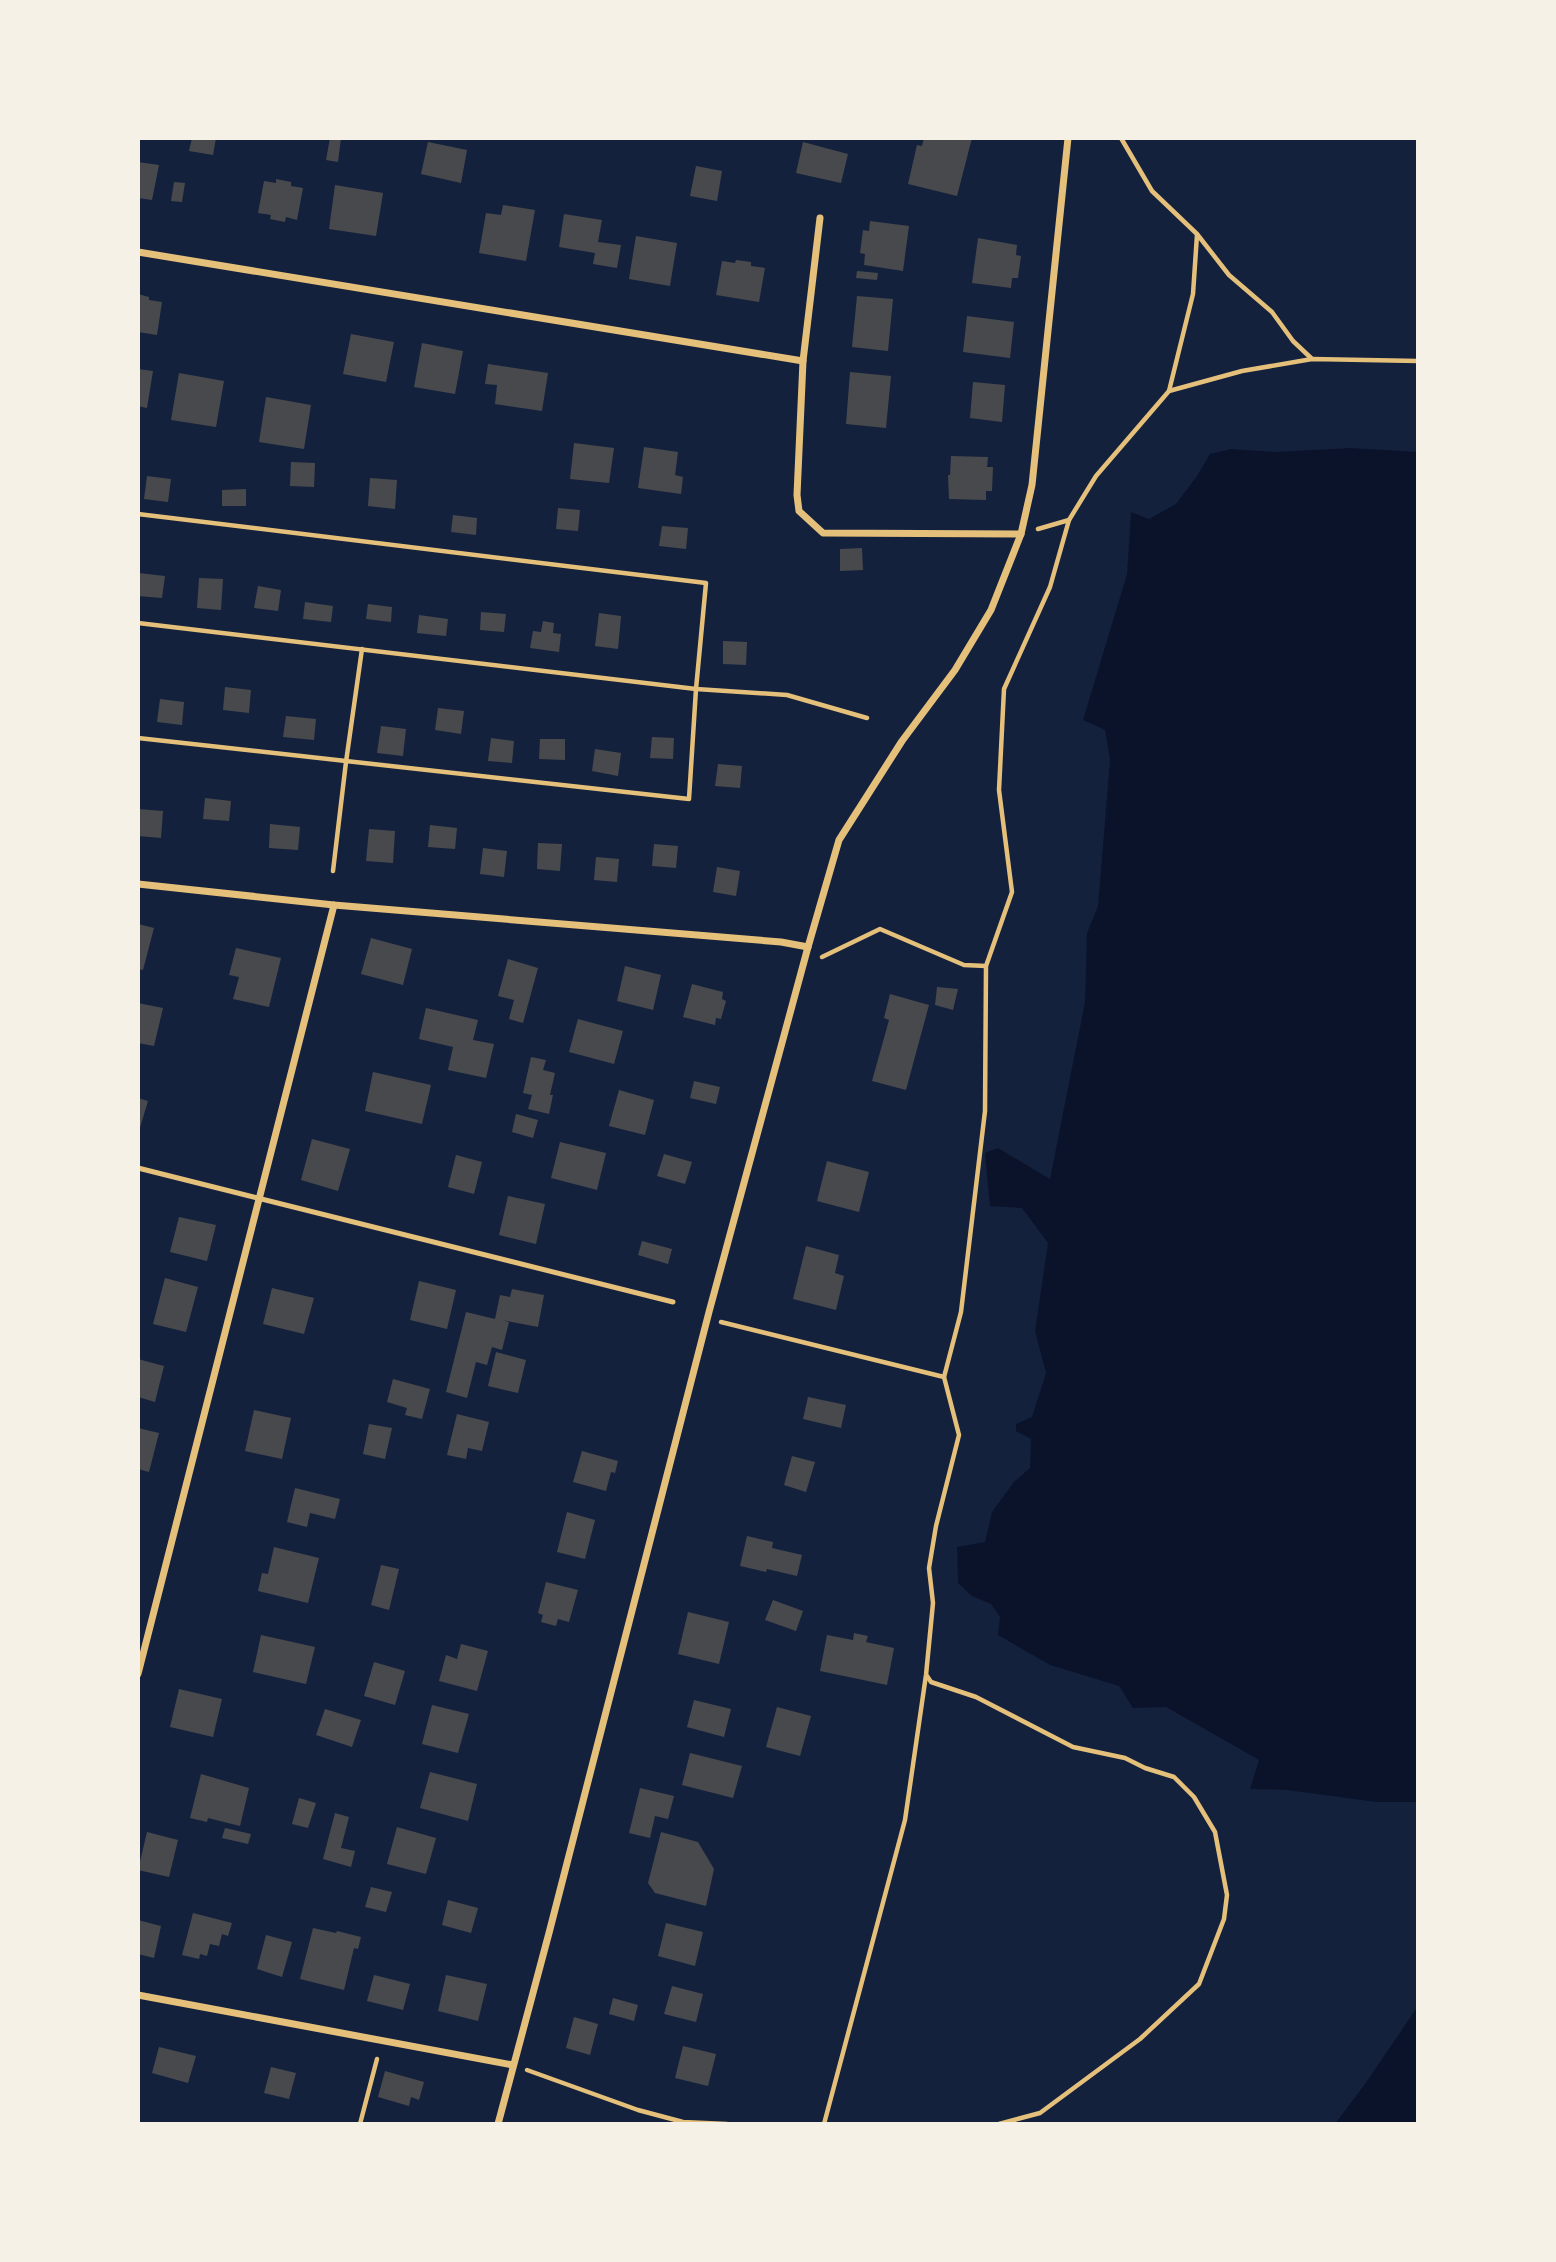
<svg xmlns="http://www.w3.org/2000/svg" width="1556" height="2262" font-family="Overpass,sans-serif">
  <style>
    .water { fill: #0b132b }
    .building { fill: #48494c }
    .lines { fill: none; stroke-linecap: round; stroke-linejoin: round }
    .path { stroke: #e5c07b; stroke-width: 4.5 }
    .service { stroke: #e5c07b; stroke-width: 5 }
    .minor { stroke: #e5c07b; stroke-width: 7 }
  </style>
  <rect width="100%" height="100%" fill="#14213d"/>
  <g class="water">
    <path d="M1350,448L1418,452V1802H1376L1287,1790L1250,1789L1259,1760L1166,1707L1133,1708L1119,1686L1050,1665L998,1635L1000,1617L991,1604L972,1596L958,1583L957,1547L985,1542L992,1512L1014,1482L1030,1468L1031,1439L1016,1431V1424L1032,1417L1046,1373L1035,1331L1048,1243L1022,1208L990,1206L985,1153L998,1148L1050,1179L1085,1002L1087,933L1098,906L1110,760L1105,730L1083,720L1127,574L1131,512L1149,519L1176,504L1197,476L1210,454L1231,449L1276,452Z"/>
    <path d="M1418,2006V2124H1335L1365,2084Z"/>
  </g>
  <g class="building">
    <path d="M192,138H216L213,155L189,151Z"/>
    <path d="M330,138H341L338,162L326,160Z"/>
    <path d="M924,138H972L957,196L908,184L917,145L922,146Z"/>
    <path d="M428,142L467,150L461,183L421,174Z"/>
    <path d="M803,142L848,154L841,183L796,173Z"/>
    <path d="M138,162L159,165L152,200L138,198Z"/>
    <path d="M696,166L722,171L717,201L690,196Z"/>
    <path d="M276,179L291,182V186L303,188L297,220L286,217L285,222L270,219L271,215L258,213L264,181L276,183Z"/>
    <path d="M174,182L185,183L182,202L171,201Z"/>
    <path d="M335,185L383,193L376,236L329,229Z"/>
    <path d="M503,205L535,210L526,261L479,253L486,213L501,215Z"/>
    <path d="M564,214L602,220L598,242L621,245L617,268L593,264L595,253L559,247Z"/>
    <path d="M870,221L909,226L903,271L864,265L865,254L860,253L863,230L869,231Z"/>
    <path d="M636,236L677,243L670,286L629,279Z"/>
    <path d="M978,238L1017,245L1016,255L1021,256L1018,278H1012L1011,288L972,283Z"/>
    <path d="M736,260L751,262V266L765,268L759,302L716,295L722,261L735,263Z"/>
    <path d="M857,271L878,273L877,280L856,278Z"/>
    <path d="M138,294L149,297V300L162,302L157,335L138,332Z"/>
    <path d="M857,296L893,299L888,351L852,347Z"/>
    <path d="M967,316L1014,322L1010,358L963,352Z"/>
    <path d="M351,334L394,342L386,382L343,374Z"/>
    <path d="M422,343L463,351L455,394L414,387Z"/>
    <path d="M488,364L548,373L542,411L495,404L497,385L485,384Z"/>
    <path d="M138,369L153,371L147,408L138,406Z"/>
    <path d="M850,372L891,376L886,428L846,424Z"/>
    <path d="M179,373L224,381L216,427L171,420Z"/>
    <path d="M973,382L1005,385L1002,422L970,418Z"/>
    <path d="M266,397L311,405L304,449L259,442Z"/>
    <path d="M574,443L614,448L609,483L570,479Z"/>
    <path d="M644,447L678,452L675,475L683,477L681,494L638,488Z"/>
    <path d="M951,456L988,457L987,467H993L992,491H986V500L949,499L948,475H950Z"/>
    <path d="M291,462L315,463L314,487L290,486Z"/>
    <path d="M147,476L171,479L168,502L144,499Z"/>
    <path d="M370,478L397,480L395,509L368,506Z"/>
    <path d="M246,489V506H222V490Z"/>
    <path d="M558,508L580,510L578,531L556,529Z"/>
    <path d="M453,515L477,518L476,535L451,532Z"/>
    <path d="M662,526L688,528L686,549L659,546Z"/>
    <path d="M862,548L863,570L840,571V549Z"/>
    <path d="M139,573L165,576L162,598L138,596Z"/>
    <path d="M199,578L223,579L221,610L197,608Z"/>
    <path d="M258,586L281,590L278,611L254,608Z"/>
    <path d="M305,602L333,606L331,622L303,619Z"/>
    <path d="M368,604L392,607L391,622L366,619Z"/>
    <path d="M481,612L506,614L504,632L480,630Z"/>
    <path d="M599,613L621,616L618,649L595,646Z"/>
    <path d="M419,615L448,619L446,636L417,633Z"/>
    <path d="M543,621L554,623L553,633L561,634L559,652L530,648L533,631L541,632Z"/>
    <path d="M723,641L747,642L746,665L723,664Z"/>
    <path d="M225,687L251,690L249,713L223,710Z"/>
    <path d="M160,699L184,702L182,725L157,722Z"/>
    <path d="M438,708L464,711L461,734L435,730Z"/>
    <path d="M286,716L316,719L314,740L283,737Z"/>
    <path d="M381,726L406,729L403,756L377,753Z"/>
    <path d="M652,737L674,738L673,759L650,758Z"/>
    <path d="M491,738L514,741L512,763L488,761Z"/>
    <path d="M540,739H565V760L539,759Z"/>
    <path d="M595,749L621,753L618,776L592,771Z"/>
    <path d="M718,764L742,766L740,788L715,786Z"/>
    <path d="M205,798L231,801L229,821L203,819Z"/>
    <path d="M138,809L163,811L161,838L138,836Z"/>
    <path d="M270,824L300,827L298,850L269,848Z"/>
    <path d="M430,825L457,828L455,849L428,847Z"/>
    <path d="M369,829L395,831L393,863L366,861Z"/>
    <path d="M538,843L562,844L560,871L537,869Z"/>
    <path d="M654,844L678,846L676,868L652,866Z"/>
    <path d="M483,848L507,851L504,877L480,874Z"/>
    <path d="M596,857L619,859L617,882L594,880Z"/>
    <path d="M717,867L740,871L736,896L713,892Z"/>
    <path d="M138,924L154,928L143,970L138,969Z"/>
    <path d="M371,938L412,949L403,985L361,974Z"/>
    <path d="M236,948L281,958L269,1007L233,999L239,977L229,975Z"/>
    <path d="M508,959L538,968L523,1023L509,1019L514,1000L498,996Z"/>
    <path d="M625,966L661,975L653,1010L617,1001Z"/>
    <path d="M692,984L723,992L722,999L726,1001L721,1019L716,1018L715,1025L683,1017Z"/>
    <path d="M937,987L958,989L953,1010L935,1005Z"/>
    <path d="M890,994L929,1005L906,1090L872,1081L889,1020L884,1018Z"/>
    <path d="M138,1003L163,1008L154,1046L138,1043Z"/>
    <path d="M426,1008L478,1020L473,1040L494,1044L486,1078L448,1070L453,1047L419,1039Z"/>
    <path d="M578,1019L623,1031L614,1064L569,1052Z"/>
    <path d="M531,1057L546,1060L543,1070L555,1073L550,1095H553L549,1114L528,1109L532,1095L523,1093Z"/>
    <path d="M373,1072L431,1085L422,1124L365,1111Z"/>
    <path d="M694,1081L720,1087L716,1104L690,1098Z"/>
    <path d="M619,1090L654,1100L645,1135L609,1126Z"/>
    <path d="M138,1098L148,1101L139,1131H138Z"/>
    <path d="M516,1114L538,1120L533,1138L512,1132Z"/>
    <path d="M312,1139L350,1149L338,1191L301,1180Z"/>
    <path d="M560,1142L606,1153L597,1190L551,1178Z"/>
    <path d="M664,1154L692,1162L685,1184L657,1176Z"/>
    <path d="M456,1155L482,1162L474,1194L448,1187Z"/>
    <path d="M827,1161L869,1172L859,1212L817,1201Z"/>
    <path d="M508,1196L545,1204L536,1244L499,1235Z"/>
    <path d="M179,1217L216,1225L207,1261L170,1252Z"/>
    <path d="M642,1241L672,1249L668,1264L638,1255Z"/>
    <path d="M806,1246L839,1255L835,1273L844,1276L836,1310L793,1299Z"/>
    <path d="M165,1278L198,1287L186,1332L153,1324Z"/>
    <path d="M419,1281L456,1290L447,1329L410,1320Z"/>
    <path d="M272,1288L314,1298L304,1334L263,1324Z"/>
    <path d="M512,1289L544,1295L538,1327L502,1320L509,1322L502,1350L492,1347L487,1365L476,1362L467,1398L446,1392L466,1312L495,1319L500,1295L510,1297Z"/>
    <path d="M496,1352L526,1360L518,1393L488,1386Z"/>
    <path d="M138,1359L164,1366L155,1402L138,1397Z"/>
    <path d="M393,1379L430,1389L422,1419L405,1415L407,1408L387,1402Z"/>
    <path d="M808,1397L846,1405L841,1428L803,1419Z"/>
    <path d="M254,1410L291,1418L282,1459L245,1451Z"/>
    <path d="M457,1414L489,1422L482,1451L468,1448L466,1459L447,1455Z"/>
    <path d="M369,1424L392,1428L385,1459L363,1454Z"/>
    <path d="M138,1428L159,1433L149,1472L138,1469Z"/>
    <path d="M582,1451L618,1461L615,1473L611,1472L606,1491L573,1482Z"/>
    <path d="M792,1456L815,1462L806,1492L784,1485Z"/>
    <path d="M295,1488L340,1499L335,1519L310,1513L307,1527L287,1522Z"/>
    <path d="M567,1512L595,1520L585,1559L557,1552Z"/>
    <path d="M747,1536L773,1542L772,1548L802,1555L797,1576L767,1569L766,1572L740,1566Z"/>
    <path d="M274,1547L319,1558L308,1603L258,1591L262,1573L268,1574Z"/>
    <path d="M381,1565L399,1569L389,1610L371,1605Z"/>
    <path d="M546,1582L578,1590L569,1622L558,1619L556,1626L541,1622L543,1615L538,1613Z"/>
    <path d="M773,1600L803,1611L796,1631L765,1620Z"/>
    <path d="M688,1612L729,1622L719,1664L678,1654Z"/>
    <path d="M854,1633L868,1636L866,1642L894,1648L887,1685L820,1671L827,1635L853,1640Z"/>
    <path d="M261,1635L315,1647L306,1684L253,1672Z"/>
    <path d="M461,1644L488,1651L477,1691L439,1681L446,1655L457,1659Z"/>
    <path d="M374,1662L405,1671L395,1705L364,1696Z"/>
    <path d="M179,1689L222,1699L213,1737L170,1727Z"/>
    <path d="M694,1700L731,1709L724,1737L687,1727Z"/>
    <path d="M432,1705L469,1714L458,1753L422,1744Z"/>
    <path d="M777,1707L811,1716L800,1756L766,1747Z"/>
    <path d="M325,1709L361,1720L352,1747L316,1735Z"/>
    <path d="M690,1753L742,1766L733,1798L682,1785Z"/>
    <path d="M430,1772L477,1784L468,1821L420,1808Z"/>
    <path d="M201,1774L249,1788L240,1826L208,1818L207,1822L190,1818Z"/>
    <path d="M640,1788L674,1796L668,1819L655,1816L650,1838L629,1833Z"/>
    <path d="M299,1798L316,1803L308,1828L292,1824Z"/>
    <path d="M335,1813L349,1817L341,1848L355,1851L351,1867L323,1859Z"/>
    <path d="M397,1827L436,1838L426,1874L387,1864Z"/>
    <path d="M225,1828L251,1834L248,1844L222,1838Z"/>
    <path d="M147,1832L178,1840L169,1877L138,1870Z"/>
    <path d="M661,1832L698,1842L714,1869L706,1906L655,1893L648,1883Z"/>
    <path d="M371,1887L392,1892L386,1912L365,1907Z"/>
    <path d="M448,1900L478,1908L471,1933L442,1925Z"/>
    <path d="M193,1913L232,1923L228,1936L222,1934L219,1946L210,1944L207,1956L200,1954L199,1959L182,1955Z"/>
    <path d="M138,1920L161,1926L154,1958L138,1954Z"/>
    <path d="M666,1923L703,1932L695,1966L658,1956Z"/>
    <path d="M313,1928L336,1933L337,1931L361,1937L358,1949L354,1948L344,1990L300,1979Z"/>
    <path d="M266,1935L292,1942L282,1977L257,1969Z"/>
    <path d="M374,1975L410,1984L403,2010L367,2001Z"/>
    <path d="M446,1975L487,1984L478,2021L438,2011Z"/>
    <path d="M672,1986L703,1994L696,2022L664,2014Z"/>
    <path d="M613,1998L638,2005L634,2021L609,2014Z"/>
    <path d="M574,2017L598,2024L590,2055L566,2048Z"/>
    <path d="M683,2046L716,2054L708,2086L675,2078Z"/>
    <path d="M159,2047L196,2056L188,2083L152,2073Z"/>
    <path d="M271,2067L296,2073L289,2099L264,2093Z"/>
    <path d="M385,2071L424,2082L419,2100L411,2097L409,2106L378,2097Z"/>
  </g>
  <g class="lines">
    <g class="path">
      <path d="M1121,138L1152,191L1197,234L1229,275L1272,312L1293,341L1311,358"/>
      <path d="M1169,391L1193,294L1197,235"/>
      <path d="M138,514L706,583L696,689L689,799L138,738"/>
      <path d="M1069,520L1096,476L1169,391L1242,371L1312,359L1418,361"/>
      <path d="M138,623L696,689L787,695L867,718"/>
      <path d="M333,871L346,762L362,649"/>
      <path d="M822,957L880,929L964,965L986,966"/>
      <path d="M721,1322L944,1377"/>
      <path d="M927,1676L931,1682L976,1697L1073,1747L1125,1758L1145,1768L1174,1777L1194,1797L1215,1832L1227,1895L1224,1919L1199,1984L1140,2039L1040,2113L999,2124"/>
      <path d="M527,2070L638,2110L683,2122L727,2124"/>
      <path d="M360,2124L377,2059"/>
      <path d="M824,2124L905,1820L926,1675L933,1603L929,1568L936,1526L959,1435L944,1377L961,1312L985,1111L986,966L1012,892L999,790L1004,689L1050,587L1069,520L1038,529"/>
    </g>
    <path class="service" d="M138,1168L673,1302"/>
    <g class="minor">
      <path d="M820,218L803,361L797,495L799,511L823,533L1021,534"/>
      <path d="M138,252L803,361"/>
      <path d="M138,884L334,905L781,942L808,947"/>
      <path d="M138,1674L334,905"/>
      <path d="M138,1995L513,2065"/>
      <path d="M498,2124L549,1933L709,1312L808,947L839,840L902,741L955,670L991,610L1021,534L1032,485L1068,138"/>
    </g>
  </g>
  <rect width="1556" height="2262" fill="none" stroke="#f6f1e7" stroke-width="280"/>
</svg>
